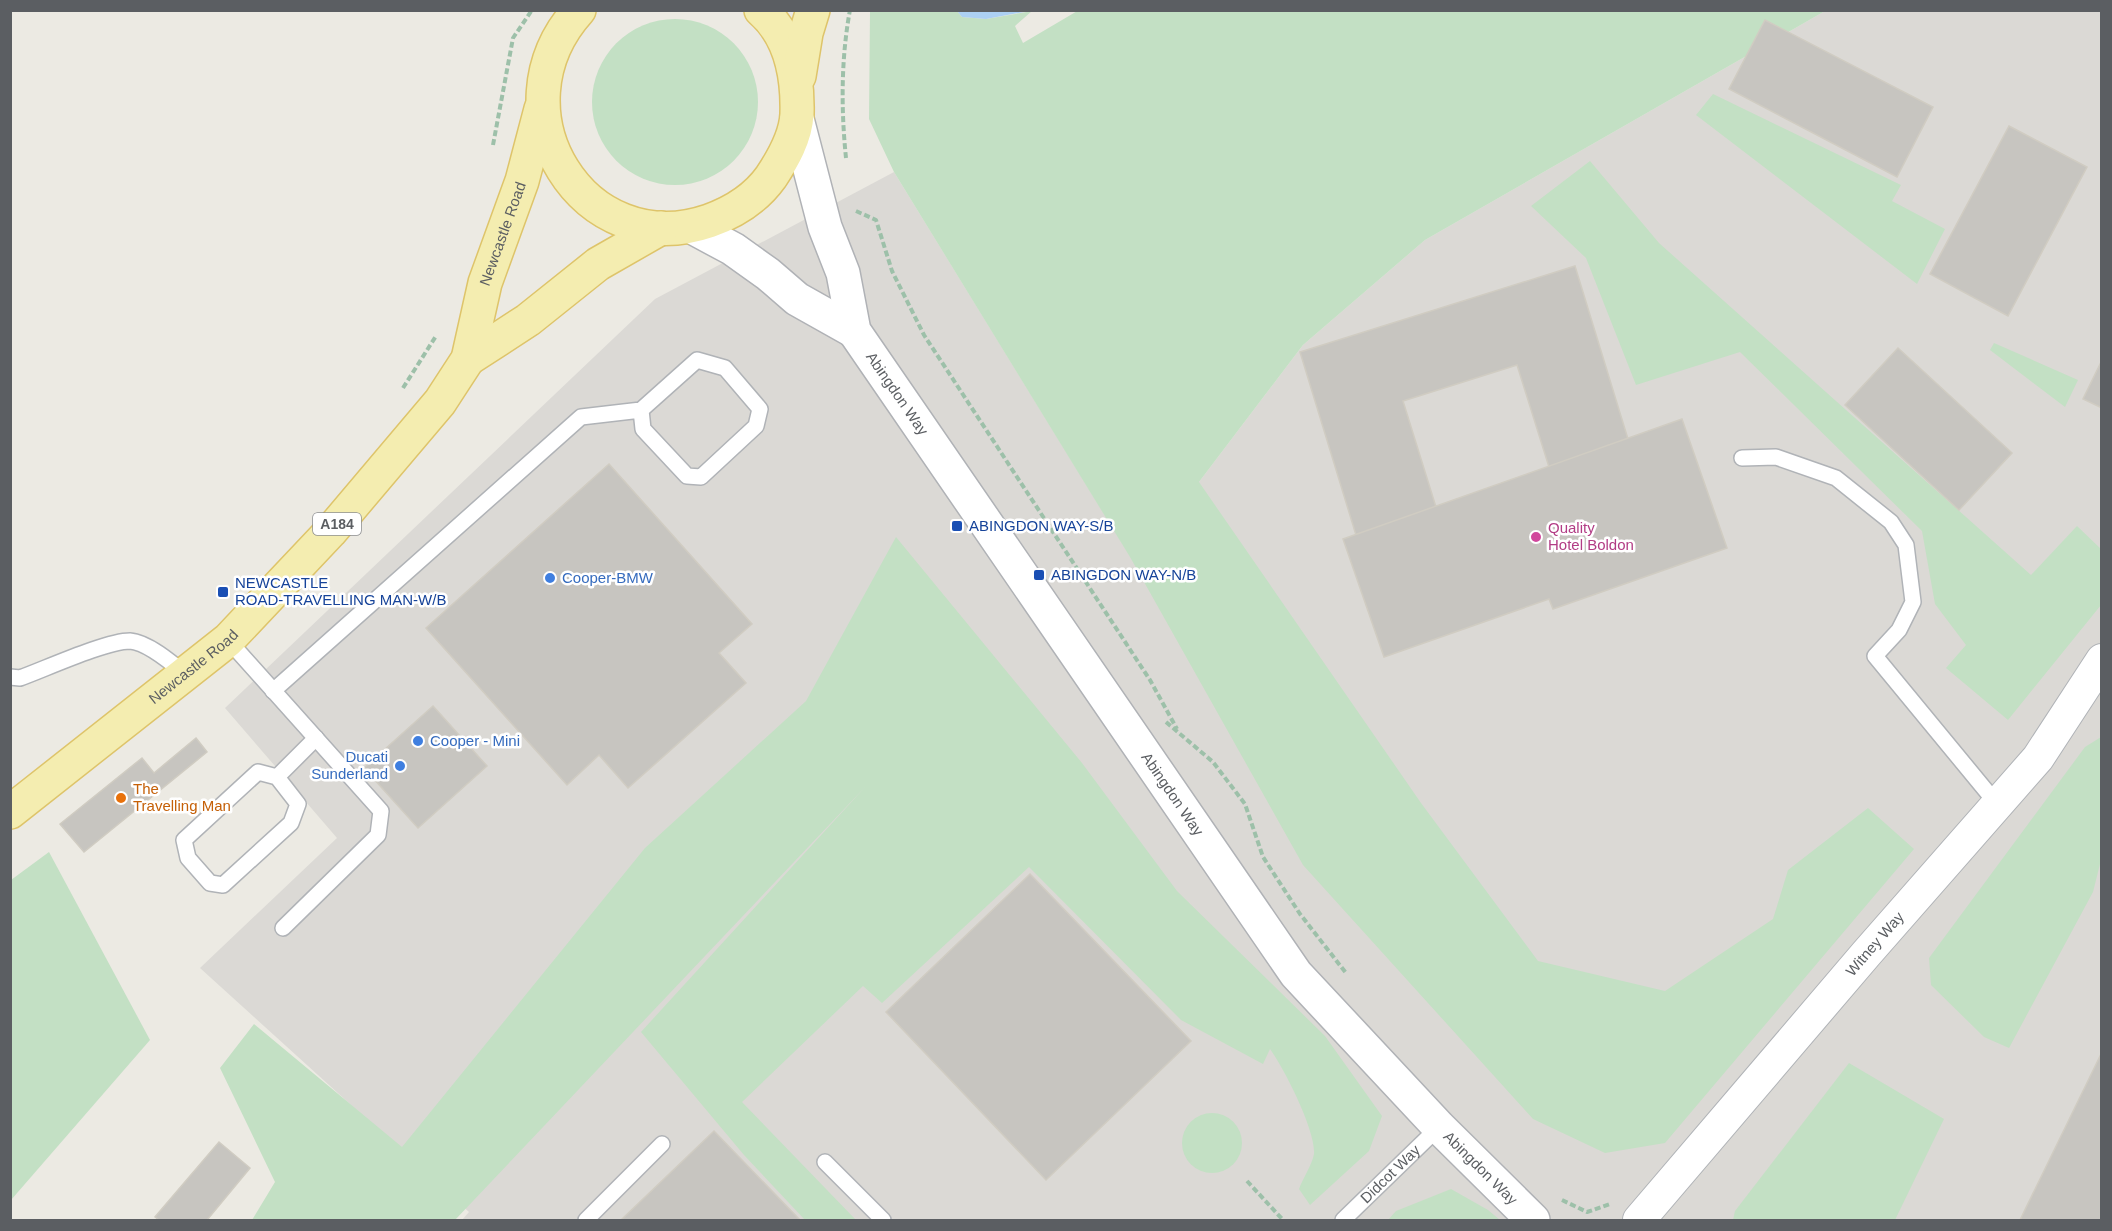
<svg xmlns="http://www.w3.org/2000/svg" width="2112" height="1231" font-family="Helvetica,sans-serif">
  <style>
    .industrial { fill: #dbd9d5 }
    .green { fill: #c3e0c4 }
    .water { fill: #acd0f3 }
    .building { fill: #c7c5c0; stroke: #d0ccc2; stroke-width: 1.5 }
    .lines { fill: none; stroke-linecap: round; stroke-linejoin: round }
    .lane-casing { stroke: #b0b3b7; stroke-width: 18 }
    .street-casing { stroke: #b0b3b7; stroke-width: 34 }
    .secondary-casing { stroke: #b0b2b6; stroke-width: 36 }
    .primary-casing { stroke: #dec46a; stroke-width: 36 }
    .path { stroke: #9dc0a9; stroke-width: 4; stroke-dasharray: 6 3; stroke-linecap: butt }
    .lane { stroke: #fff; stroke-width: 15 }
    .street { stroke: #fff; stroke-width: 32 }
    .secondary { stroke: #fff; stroke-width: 33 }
    .primary { stroke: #f4edb0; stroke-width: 33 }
    .transit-dot { fill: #1a4fb4; stroke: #fff; stroke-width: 2 }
    .hotel-dot { fill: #d1479c; stroke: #fff; stroke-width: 2 }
    .shop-dot { fill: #3f7fe0; stroke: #fff; stroke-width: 2 }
    .food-dot { fill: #e8710a; stroke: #fff; stroke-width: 2 }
    .labels { text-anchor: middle; stroke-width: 5; stroke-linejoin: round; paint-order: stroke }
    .shield { fill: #fff; stroke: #8c8e91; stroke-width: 1.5 }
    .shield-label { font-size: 14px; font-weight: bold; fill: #5b5e62 }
    .street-label { font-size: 15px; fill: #5b5e62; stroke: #fff }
    .transit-label { font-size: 15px; fill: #164399; stroke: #fff; text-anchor: start }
    .hotel-label { font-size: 15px; fill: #b23c85; stroke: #fff; text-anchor: start }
    .shop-label { font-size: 15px; fill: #366cbe; stroke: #fff; text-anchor: start }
    .food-label { font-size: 15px; fill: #c56008; stroke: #fff; text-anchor: start }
  </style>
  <rect width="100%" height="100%" fill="#eceae3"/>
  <path class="industrial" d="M1825,11H2101V1220H462L469,1212L200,968L337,838L225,708L655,299L894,172L1130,556L1199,482L1303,345L1425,240Z"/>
  <g class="green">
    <path d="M1079,10L1825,11L1425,240L1303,345L1199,482L1421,803L1538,961L1665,991L1773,919L1788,870L1868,808L1914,849L1665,1143L1605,1153L1533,1119L1303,865L1130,557L894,172L869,119L870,11H957L962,17L986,19L1032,11L1015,26L1023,43Z"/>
    <circle cx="675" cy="102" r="83"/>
    <path d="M1713,94L1901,185L1892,201L1945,229L1917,284L1696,115Z"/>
    <path d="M1590,161L1659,243L2031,575L2077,526L2101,549V605L2008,720L1946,668L1966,645L1935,604L1922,531L1740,352L1636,385L1586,258L1531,206Z"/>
    <path d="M1994,343L2078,380L2065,407L1990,350Z"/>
    <path d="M896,537L1082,763L1177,891L1325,1036L1382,1116L1369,1151L1310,1205L1299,1189C1303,1178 1312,1165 1314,1154C1316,1131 1284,1068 1270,1049L1263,1064L1181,1020L1029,867L882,1003L863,986L742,1102L856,1220H805L744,1155L641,1032L866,786L455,1220H252L275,1182L220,1068L254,1024L402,1147L645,848L806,701Z"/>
    <path d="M2101,737V860L2093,892L2009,1048L1984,1037L1931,985L1929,958L2085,747Z"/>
    <path d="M49,852L150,1040L11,1200V880Z"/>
    <path d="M1849,1063L1944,1119L1895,1220H1733L1735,1211Z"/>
    <circle cx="1212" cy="1143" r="30"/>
    <path d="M1451,1189L1488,1210L1500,1220H1388L1396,1211Z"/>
  </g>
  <path class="water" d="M957,11H1029L986,19L962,17Z"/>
  <g class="building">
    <path d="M1765,20L1933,107L1897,177L1729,89Z"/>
    <path d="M2009,126L2087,167L2008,316L1930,274Z"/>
    <path d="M1575,266L1628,439L1549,467L1517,365L1403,401L1436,507L1356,535L1300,352Z"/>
    <path d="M1898,348L2012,453L1959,510L1845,405Z"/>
    <path d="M2102,360V408L2083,399Z"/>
    <path d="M1682,419L1727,548L1553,609L1549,599L1384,657L1343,539Z"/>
    <path d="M609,464L752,624L719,653L746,683L628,788L599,755L567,785L426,628Z"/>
    <path d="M433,706L487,766L418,828L364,768Z"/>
    <path d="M196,738L207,752L84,852L60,824L142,758L154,773Z"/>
    <path d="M1030,874L1191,1041L1046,1180L886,1012Z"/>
    <path d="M2102,1052V1220H2020Z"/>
    <path d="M714,1131L800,1220H621Z"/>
    <path d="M219,1142L250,1168L207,1220H159L155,1217Z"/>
  </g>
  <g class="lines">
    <g class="lane-casing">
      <g id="lane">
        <path d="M1742,458L1776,457L1836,478L1891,522L1906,545L1913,602L1899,630L1875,656L1997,804"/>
        <path d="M228,640L381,811L378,835L283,928"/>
        <path d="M10,677L20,678C45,669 106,641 130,641C147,642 172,663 185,674"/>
        <path d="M273,691L581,417L641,410L697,360L725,368L760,409L756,426L701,477L687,476L643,429L641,410"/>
        <path d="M258,772L277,777L298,804L291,823L223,885L210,883L188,858L184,840Z"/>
        <path d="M277,777L316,738"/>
        <path d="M825,1162L883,1220"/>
        <path d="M586,1220L662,1144"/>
        <path id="s1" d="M1343,1220L1439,1127"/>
      </g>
    </g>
    <g class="street-casing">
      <g id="street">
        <path id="s2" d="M1639,1220L1866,954L2038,758L2102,660"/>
      </g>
    </g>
    <g class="secondary-casing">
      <g id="secondary">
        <path id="s3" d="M797,119L825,227L843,273L854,331L1296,974L1439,1127L1533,1220"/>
        <path d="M692,227L733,249L768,274L797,299L854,331"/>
      </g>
    </g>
    <g class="primary-casing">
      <g id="primary">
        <path d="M579,10C488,111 584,264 709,221C734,212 756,198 771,177C783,159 796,137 797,114C798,77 791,36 761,10"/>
        <path d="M799,76L806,33L813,10"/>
        <path d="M468,359L528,320L598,264L661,228"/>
        <path id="s4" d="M10,812L228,640L330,532L440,402L468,359L485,283L522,181L541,109"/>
      </g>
    </g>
    <g class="path">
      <path d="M493,145L513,38L532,10"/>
      <path d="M846,158C841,110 841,58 850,10"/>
      <path d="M856,211L876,220L892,271L924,335L1150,680L1177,729"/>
      <path d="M403,388L436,336"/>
      <path d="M1166,722L1213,762L1245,804L1263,857L1300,914L1346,973"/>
      <path d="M1247,1181L1283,1220"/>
      <path d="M1562,1200L1587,1212L1610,1204"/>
    </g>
    <use href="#lane" class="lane"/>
    <use href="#street" class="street"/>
    <use href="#secondary" class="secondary"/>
    <use href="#primary" class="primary"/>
  </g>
  <g class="transit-dot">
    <rect x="951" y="520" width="12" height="12" rx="3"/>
    <rect x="1033" y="569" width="12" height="12" rx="3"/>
    <rect x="217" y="586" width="12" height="12" rx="3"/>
  </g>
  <circle class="hotel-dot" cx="1536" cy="537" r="6"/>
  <g class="shop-dot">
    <circle cx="550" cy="578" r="6"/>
    <circle cx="418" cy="741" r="6"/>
    <circle cx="400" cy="766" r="6"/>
  </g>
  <circle class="food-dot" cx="121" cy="798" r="6"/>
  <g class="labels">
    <rect class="shield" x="313" y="513" width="48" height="22" rx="4.5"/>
    <g class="shield-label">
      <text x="337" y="529">A184</text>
    </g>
    <g class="street-label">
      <text dy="5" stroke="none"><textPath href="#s4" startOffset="778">Newcastle Road</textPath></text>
      <text dy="5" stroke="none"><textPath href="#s3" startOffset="296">Abingdon Way</textPath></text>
      <text dy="5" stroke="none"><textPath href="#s4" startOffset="234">Newcastle Road</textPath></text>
      <text dy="5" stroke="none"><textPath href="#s3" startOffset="782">Abingdon Way</textPath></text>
      <text dy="5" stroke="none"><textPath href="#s2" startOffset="363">Witney Way</textPath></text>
      <text dy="5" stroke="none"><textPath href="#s3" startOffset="1268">Abingdon Way</textPath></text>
      <text dy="5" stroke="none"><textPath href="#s1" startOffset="66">Didcot Way</textPath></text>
    </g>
    <g class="transit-label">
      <text x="969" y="531">ABINGDON WAY-S/B</text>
      <text x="1051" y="580">ABINGDON WAY-N/B</text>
      <text x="235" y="588">NEWCASTLE<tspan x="235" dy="17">ROAD-TRAVELLING MAN-W/B</tspan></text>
    </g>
    <g class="hotel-label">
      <text x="1548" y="533">Quality<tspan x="1548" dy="17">Hotel Boldon</tspan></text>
    </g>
    <g class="shop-label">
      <text x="562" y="583">Cooper-BMW</text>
      <text x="430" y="746">Cooper - Mini</text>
      <text x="388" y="762" text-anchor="end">Ducati<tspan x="388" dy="17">Sunderland</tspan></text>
    </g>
    <g class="food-label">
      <text x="133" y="794">The<tspan x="133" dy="17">Travelling Man</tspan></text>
    </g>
  </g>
  <rect width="2112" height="1231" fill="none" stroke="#5b5e62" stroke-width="24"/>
</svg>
